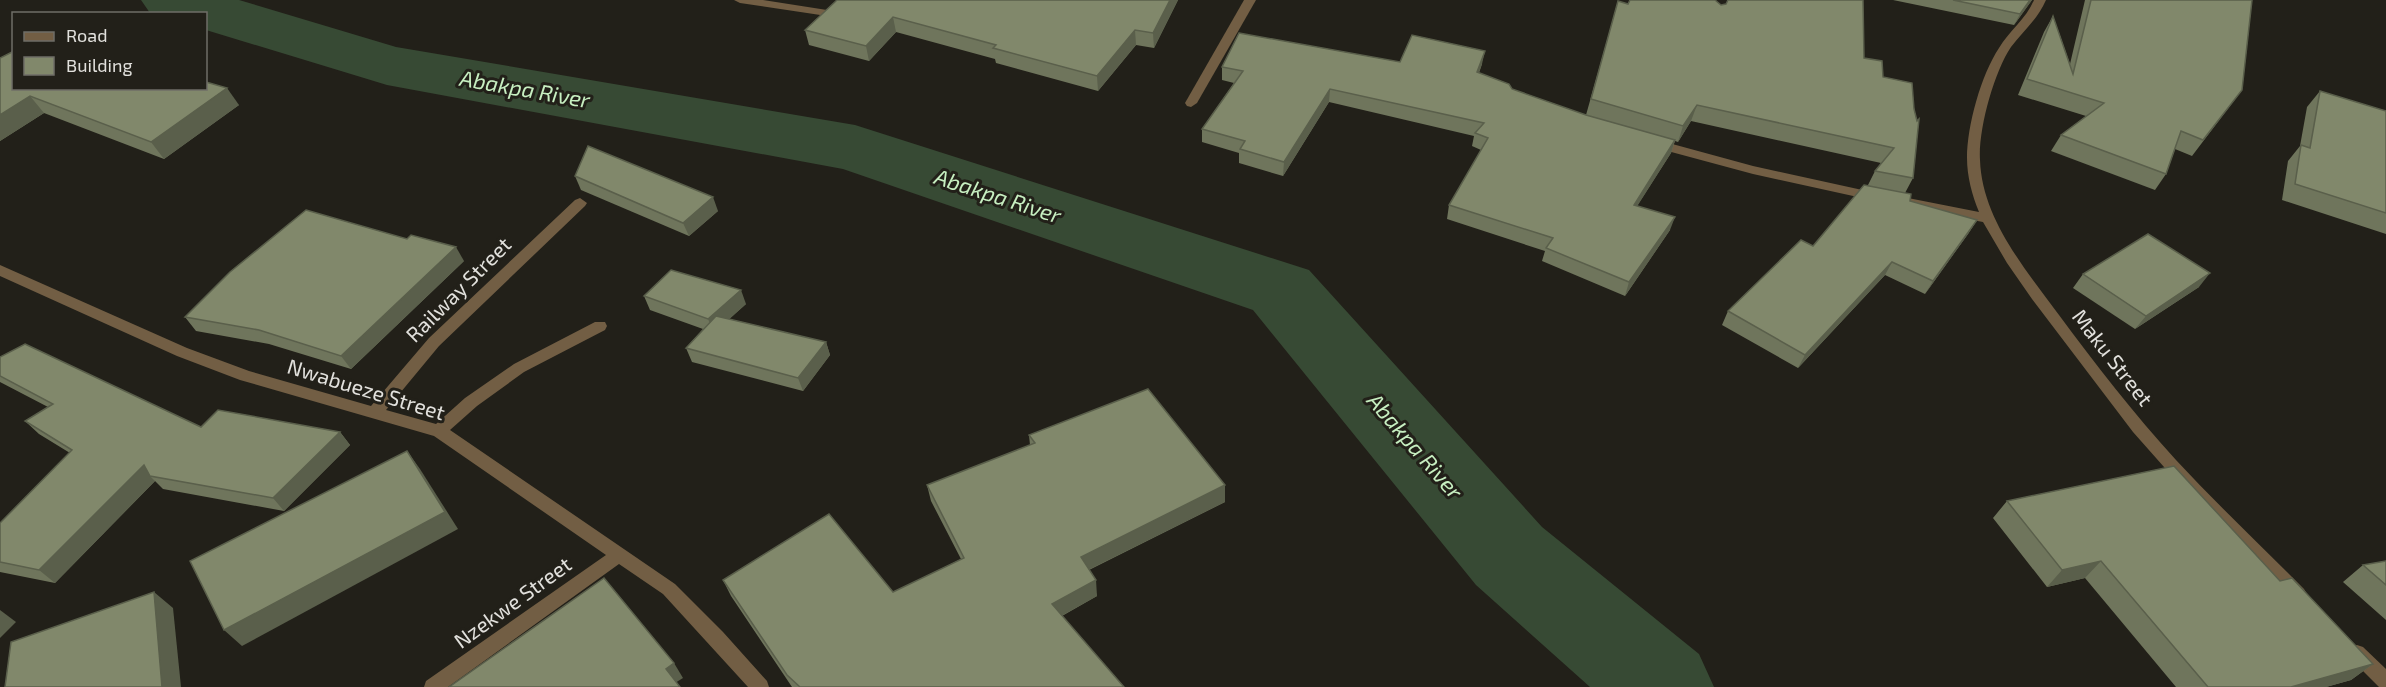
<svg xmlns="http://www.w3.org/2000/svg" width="2386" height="687" font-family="'Exo 2',sans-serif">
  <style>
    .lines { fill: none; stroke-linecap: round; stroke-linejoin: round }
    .river { fill: #374a34; fill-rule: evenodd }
    .minor { fill: #725e44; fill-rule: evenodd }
    .wall { fill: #6f755c }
    .shaded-wall { fill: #5a5f4b }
    .building { fill: #81886b; stroke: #5a5f4b; stroke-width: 1.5 }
    .labels { text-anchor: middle; stroke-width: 6; stroke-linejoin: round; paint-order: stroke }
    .street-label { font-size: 21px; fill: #e2e1dd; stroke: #222019 }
    .water-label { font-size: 22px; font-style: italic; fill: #c7efc1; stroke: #222019 }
  </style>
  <rect width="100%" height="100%" fill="#222019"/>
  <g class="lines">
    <path class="river" d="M141,0H239L396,47L855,125L1309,270L1542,527L1699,654L1714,687H1590L1476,585L1253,310L843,169L387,85L206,30V14L150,13Z"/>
    <g class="minor">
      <path d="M734,0H763L827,10L833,13L827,16L740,3Z"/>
      <path d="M1244,0H1256L1197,103L1191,107L1187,106L1185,103Z"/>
      <path d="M2034,0H2046C2038,19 2023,31 2011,47C1994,72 1978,130 1980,160C1982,219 2026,270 2059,315C2096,365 2134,414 2176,460C2217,504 2261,546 2304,589L2307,594L2304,599L2298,602L2292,599L2195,502L2133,432L2032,299L2007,263L1983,222L1908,208L1901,203L1908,198L1979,212C1972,195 1967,176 1967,158C1967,126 1981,75 1999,48C2009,31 2026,19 2034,0Z"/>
      <path d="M1654,139L1753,166L1876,193L1883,197L1876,201L1753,174L1649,146L1648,143Z"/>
      <path d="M580,198L587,203L585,206L439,346L386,410L436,424L465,398L514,364L595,322H605L607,326L605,330L524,372L477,406L450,430L675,584L723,632L767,681L769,687H748L663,594L619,564L448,687H424L426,681L606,555L434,436L240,380L177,356L0,276V265L187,348L249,371L371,406L429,338L575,200Z"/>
      <path d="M2357,645L2363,647L2386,669V687H2379L2351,659L2348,653L2351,647Z"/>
    </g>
  </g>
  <g class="wall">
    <path d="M837,0H1178L1154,48L1136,45L1098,91L996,63L995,59L896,32L869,61L809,45L805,30Z"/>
    <path d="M1893,0H2032L2014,25Z"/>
    <path d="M2085,0H2252L2242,90L2192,156L2175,149L2166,174L2155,190L2051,151L2061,135L2086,116L2018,95L2044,32L2053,16L2070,64Z"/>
    <path d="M1618,1L1628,4L1721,5L1864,58L1883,77L1913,178L1905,193L1910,201L1977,220L1968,234L1925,294L1885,275L1798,368L1722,325L1728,311L1813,246L1868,185L1875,171L1881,163L1691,121L1678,142L1675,141L1671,153L1637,206L1670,230L1625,296L1542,261L1545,251L1447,219L1449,205L1481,150L1472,146L1474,136L1329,102L1283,176L1239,163V153L1202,142V129L1234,83L1222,80V67L1482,64L1479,73L1512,89L1586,115Z"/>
    <path d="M0,58L239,105L164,159L44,113L0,141Z"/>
    <path d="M2320,91L2386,111V234L2282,200L2288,161L2300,146L2307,107Z"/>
    <path d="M575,176L718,211L689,236L581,190Z"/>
    <path d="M464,261L351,369L269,344L196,331L185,317Z"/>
    <path d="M2083,274L2199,287L2135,329L2073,288Z"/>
    <path d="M644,296L746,304L729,319L826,342L830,355L803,391L692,362L686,348L703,329L650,310Z"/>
    <path d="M0,357L201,427L340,432L350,445L284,511L163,489L155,481L55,583L0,572V523L70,453L39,434L25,421L48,407L0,382Z"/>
    <path d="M1029,435L1225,485V502L1089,570L1097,596L1062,616L1124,687H792L731,596L723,580L893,592L961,559L931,501L927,485L1030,445Z"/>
    <path d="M2007,501L2280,581L2373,664L2351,680L2326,687H2176L2085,578L2047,587L1993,518Z"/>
    <path d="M2386,561V620L2343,582L2363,565Z"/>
  </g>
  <g class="shaded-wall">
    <path d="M1170,0H1178L1154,48L1153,33Z"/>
    <path d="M2030,0H2032L2014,25L2020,14Z"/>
    <path d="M893,17L896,32L869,61L866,46Z"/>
    <path d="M1135,30L1136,45L1098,91L1097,76Z"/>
    <path d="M1485,51L1482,64L1474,85L1477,72Z"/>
    <path d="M227,88L239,105L164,159L151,142Z"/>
    <path d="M1330,89L1329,102L1283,176L1284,162Z"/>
    <path d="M30,96L44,113L0,141V115Z"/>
    <path d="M1697,105L1691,121L1678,142L1683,126Z"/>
    <path d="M1675,140L1671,153L1629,219L1634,205Z"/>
    <path d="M713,197L718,211L689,236L683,223Z"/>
    <path d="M1675,217L1670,230L1625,296L1629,282Z"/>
    <path d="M1977,220L1968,234L1925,294L1933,281Z"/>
    <path d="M456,247L464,261L351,369L341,356Z"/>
    <path d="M1892,262L1885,275L1798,368L1805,355Z"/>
    <path d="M2210,273L2199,287L2135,329L2146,316Z"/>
    <path d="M741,290L746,304L714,333L708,319Z"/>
    <path d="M826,342L830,355L803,391L798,378Z"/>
    <path d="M340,432L350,445L284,511L273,498Z"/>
    <path d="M407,451L420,469L458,529L242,646L224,630Z"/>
    <path d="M144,465L150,476L155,481L55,583L39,570Z"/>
    <path d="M1225,485V502L1082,573L1081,557Z"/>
    <path d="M2101,561L2085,578L2047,587L2062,570Z"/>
    <path d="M1096,580L1097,596L1054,620L1052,604Z"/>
    <path d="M154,592L173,608L181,687H162Z"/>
    <path d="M0,610L16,622L0,638Z"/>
    <path d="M674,663L683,678L675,683L666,669Z"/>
    <path d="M2373,664L2351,680L2326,687H2291Z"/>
  </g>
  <g class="building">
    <path d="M837,0H1170L1153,33L1135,30L1097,76L993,48L996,45L893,17L866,46L805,30Z"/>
    <path d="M1630,0H1715L1721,5L1726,4L1728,0H1863L1864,58L1882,61L1883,77L1912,83L1914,109L1917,121L1919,119L1913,178L1875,171L1894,148L1697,105L1683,126L1591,99L1618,1L1628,4Z"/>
    <path d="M1953,0H2030L2020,14Z"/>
    <path d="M2091,0H2252L2242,90L2203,140L2181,131L2166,174L2061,135L2104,103L2027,79L2053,16L2073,74Z"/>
    <path d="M1239,33L1400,62L1412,35L1485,51L1477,72L1509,84L1512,89L1586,115L1675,140L1634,205L1675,217L1629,282L1546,248L1553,238L1449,205L1488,138L1475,133L1484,123L1330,89L1284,162L1240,149L1245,141L1202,129L1243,71L1222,67Z"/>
    <path d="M14,51V88H206V82L227,88L151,142L30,96L0,115V58Z"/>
    <path d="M2320,91L2386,111V213L2295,184L2301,145L2310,148Z"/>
    <path d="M588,146L713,197L683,223L575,176Z"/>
    <path d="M1864,185L1911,194L1910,201L1977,220L1933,281L1892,262L1805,355L1728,311L1801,240L1813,246Z"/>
    <path d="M306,210L407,239L411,235L456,247L341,356L259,330L185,317L230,272Z"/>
    <path d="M2148,234L2210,273L2146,316L2083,274Z"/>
    <path d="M671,270L741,290L708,319L644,296Z"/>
    <path d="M716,316L826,342L798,378L686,348Z"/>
    <path d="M25,344L201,427L218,410L340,432L273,498L150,476L144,465L39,570L0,562V523L72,450L25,421L53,404L0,376V357Z"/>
    <path d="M1148,389L1225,485L1081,557L1096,580L1052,604L1124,687H800L787,675L723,580L829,514L893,592L964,558L927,485L1035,443L1029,435Z"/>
    <path d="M407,451L445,512L224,630L190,561Z"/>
    <path d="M2174,466L2280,581L2292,578L2373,664L2291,687H2208L2101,561L2062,570L2007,501Z"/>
    <path d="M2386,561V585L2363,565Z"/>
    <path d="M604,578L674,663L666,669L680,687H449Z"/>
    <path d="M154,592L162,687H5L11,642Z"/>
  </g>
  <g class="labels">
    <g class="street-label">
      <text transform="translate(459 290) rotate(-45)" y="7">Railway Street</text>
      <text transform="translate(2112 358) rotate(52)" y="7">Maku Street</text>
      <text transform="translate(366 390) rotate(17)" y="7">Nwabueze Street</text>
      <text transform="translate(513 603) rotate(-36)" y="7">Nzekwe Street</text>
    </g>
    <g class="water-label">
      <text transform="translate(525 89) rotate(10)" y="8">Abakpa River</text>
      <text transform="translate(998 196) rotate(18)" y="8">Abakpa River</text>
      <text transform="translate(1415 446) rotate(49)" y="8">Abakpa River</text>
    </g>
  </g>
  <rect x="12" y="12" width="195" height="78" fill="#222019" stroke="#6f6d67" stroke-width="1.5"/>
  <rect x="24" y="32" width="30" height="9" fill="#725e44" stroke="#6f6d67" stroke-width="1.5"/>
  <text x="66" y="42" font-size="18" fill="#e2e1dd">Road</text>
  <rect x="24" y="57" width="30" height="18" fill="#81886b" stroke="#6f6d67" stroke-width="1.5"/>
  <text x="66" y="72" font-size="18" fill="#e2e1dd">Building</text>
</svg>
